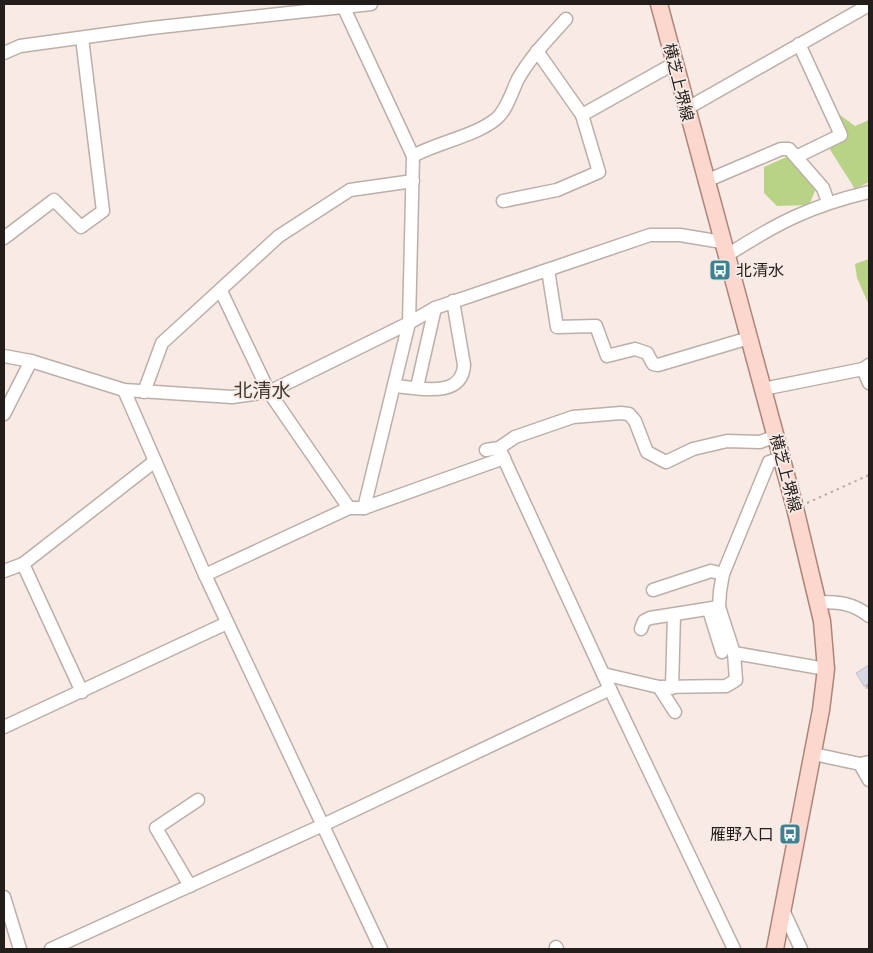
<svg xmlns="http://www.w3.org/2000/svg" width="873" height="953" font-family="'Noto Serif','Noto Sans JP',serif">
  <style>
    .green { fill: #b9d386 }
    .building { fill: #d8d8e5; stroke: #bebeca; filter: url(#shadow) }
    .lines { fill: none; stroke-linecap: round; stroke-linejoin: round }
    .minor-casing { stroke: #bcafa9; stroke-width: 15 }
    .major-casing { stroke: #ae8579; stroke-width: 19 }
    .path { stroke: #b8ada8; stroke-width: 2; stroke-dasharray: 2.5 4; stroke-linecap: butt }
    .minor { stroke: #fff; stroke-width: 12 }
    .major { stroke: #fbd7cd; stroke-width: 16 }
    .labels { text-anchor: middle; stroke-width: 4; stroke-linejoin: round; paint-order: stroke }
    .street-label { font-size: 16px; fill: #231e1c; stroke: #f8eae4 }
    .poi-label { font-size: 16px; fill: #231e1c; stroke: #f8eae4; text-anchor: start }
    .quarter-label { font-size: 19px; fill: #413631; stroke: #f8eae4 }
  </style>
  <defs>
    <filter id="shadow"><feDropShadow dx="4.5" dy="4.5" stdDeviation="1" flood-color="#0004"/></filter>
  </defs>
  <rect width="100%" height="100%" fill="#f8eae4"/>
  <g class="green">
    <path d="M840,115L855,126L869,120V182L855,189L829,148L847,138L837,125Z"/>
    <path d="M800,151L817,186L809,205L777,206L764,193V167Z"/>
    <path d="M869,259V305L857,278L855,264Z"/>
  </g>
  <path class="building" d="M869,665V683L864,686L856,673Z"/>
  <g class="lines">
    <g class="minor-casing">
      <g id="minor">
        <path d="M343,6L413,156L409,323L364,508"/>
        <path d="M4,53L20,46L151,28L371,4"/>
        <path d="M686,109L869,5"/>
        <path d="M582,115L675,63"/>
        <path d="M413,156C437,143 477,135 496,119C507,110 512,91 518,79C531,56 549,38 566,19"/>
        <path d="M798,156L841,135L799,44"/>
        <path d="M706,181L781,149H789L823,188L828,202"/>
        <path d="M503,201L557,190L599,172L582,115L537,51"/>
        <path d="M4,238L54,200L81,227L103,211L82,38"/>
        <path d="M726,256C777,223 810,206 869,192"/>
        <path d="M548,270L557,327L596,326L607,356L635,349L647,353L653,364L658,365L749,338"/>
        <path d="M221,291L269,392L349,508"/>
        <path d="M4,356L31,361L124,390L232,397L269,392L409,323L435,308L650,235H680L722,242"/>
        <path d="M863,369L869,383"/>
        <path d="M394,386C419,388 462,399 464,365L453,301"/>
        <path d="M417,387L435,308"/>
        <path d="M763,389L863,369L869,365"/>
        <path d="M124,390L205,575L381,949"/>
        <path d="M144,392L162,343L279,236L350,190L413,181"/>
        <path d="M4,414L31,361"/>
        <path d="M499,448L610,689L734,949"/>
        <path d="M486,450L499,448L515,437L573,417L621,413L629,414L635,421L647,452L666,462L693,449L727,441L760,442L768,439L777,440"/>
        <path d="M23,564L155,461"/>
        <path d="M4,571L23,564L82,692"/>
        <path d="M205,575L349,508H364L504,458"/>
        <path d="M653,590L711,571L723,574"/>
        <path d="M819,602C839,602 853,603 869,616"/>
        <path d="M709,610L722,652"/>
        <path d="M641,629L644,621L650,618L719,607"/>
        <path d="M734,653L826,669"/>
        <path d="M603,674L659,687L726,686L736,680L734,653L719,607L720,591L723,574L769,462L782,458"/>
        <path d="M659,687L675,712"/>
        <path d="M672,688L674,615"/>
        <path d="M4,727L227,623"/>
        <path d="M814,754L860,764L869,762"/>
        <path d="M860,764L869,780"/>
        <path d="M190,886L156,828L198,800"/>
        <path d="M4,897L20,949"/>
        <path d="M783,910L801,949"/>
        <path d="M556,947L557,949"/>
        <path d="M51,949L323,825L610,689"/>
      </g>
    </g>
    <g class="major-casing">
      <path id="major" d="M659,4L795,508L822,621L826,669L821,710L775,949"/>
    </g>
    <path class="path" d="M807,503L869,475"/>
    <use href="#minor" class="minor"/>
    <use href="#major" class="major"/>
  </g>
  <defs>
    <g id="bus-square" transform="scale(1.125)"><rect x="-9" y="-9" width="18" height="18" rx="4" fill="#3e8192" stroke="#f8eae4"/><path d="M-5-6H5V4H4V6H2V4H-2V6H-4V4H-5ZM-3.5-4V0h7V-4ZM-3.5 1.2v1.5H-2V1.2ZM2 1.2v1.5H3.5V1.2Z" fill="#fff"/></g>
  </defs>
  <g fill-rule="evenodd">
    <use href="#bus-square" x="720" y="270"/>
    <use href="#bus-square" x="790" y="834"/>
  </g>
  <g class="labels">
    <g class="street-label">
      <text transform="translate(679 82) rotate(76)" y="6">横芝上堺線</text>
      <text transform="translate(786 473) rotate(75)" y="6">横芝上堺線</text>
    </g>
    <g class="poi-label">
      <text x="736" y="276">北清水</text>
      <text x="774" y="840" text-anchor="end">雁野入口</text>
    </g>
    <g class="quarter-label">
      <text x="262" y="397">北清水</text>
    </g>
  </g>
  <rect width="873" height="953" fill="none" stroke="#231e1c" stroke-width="10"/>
</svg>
